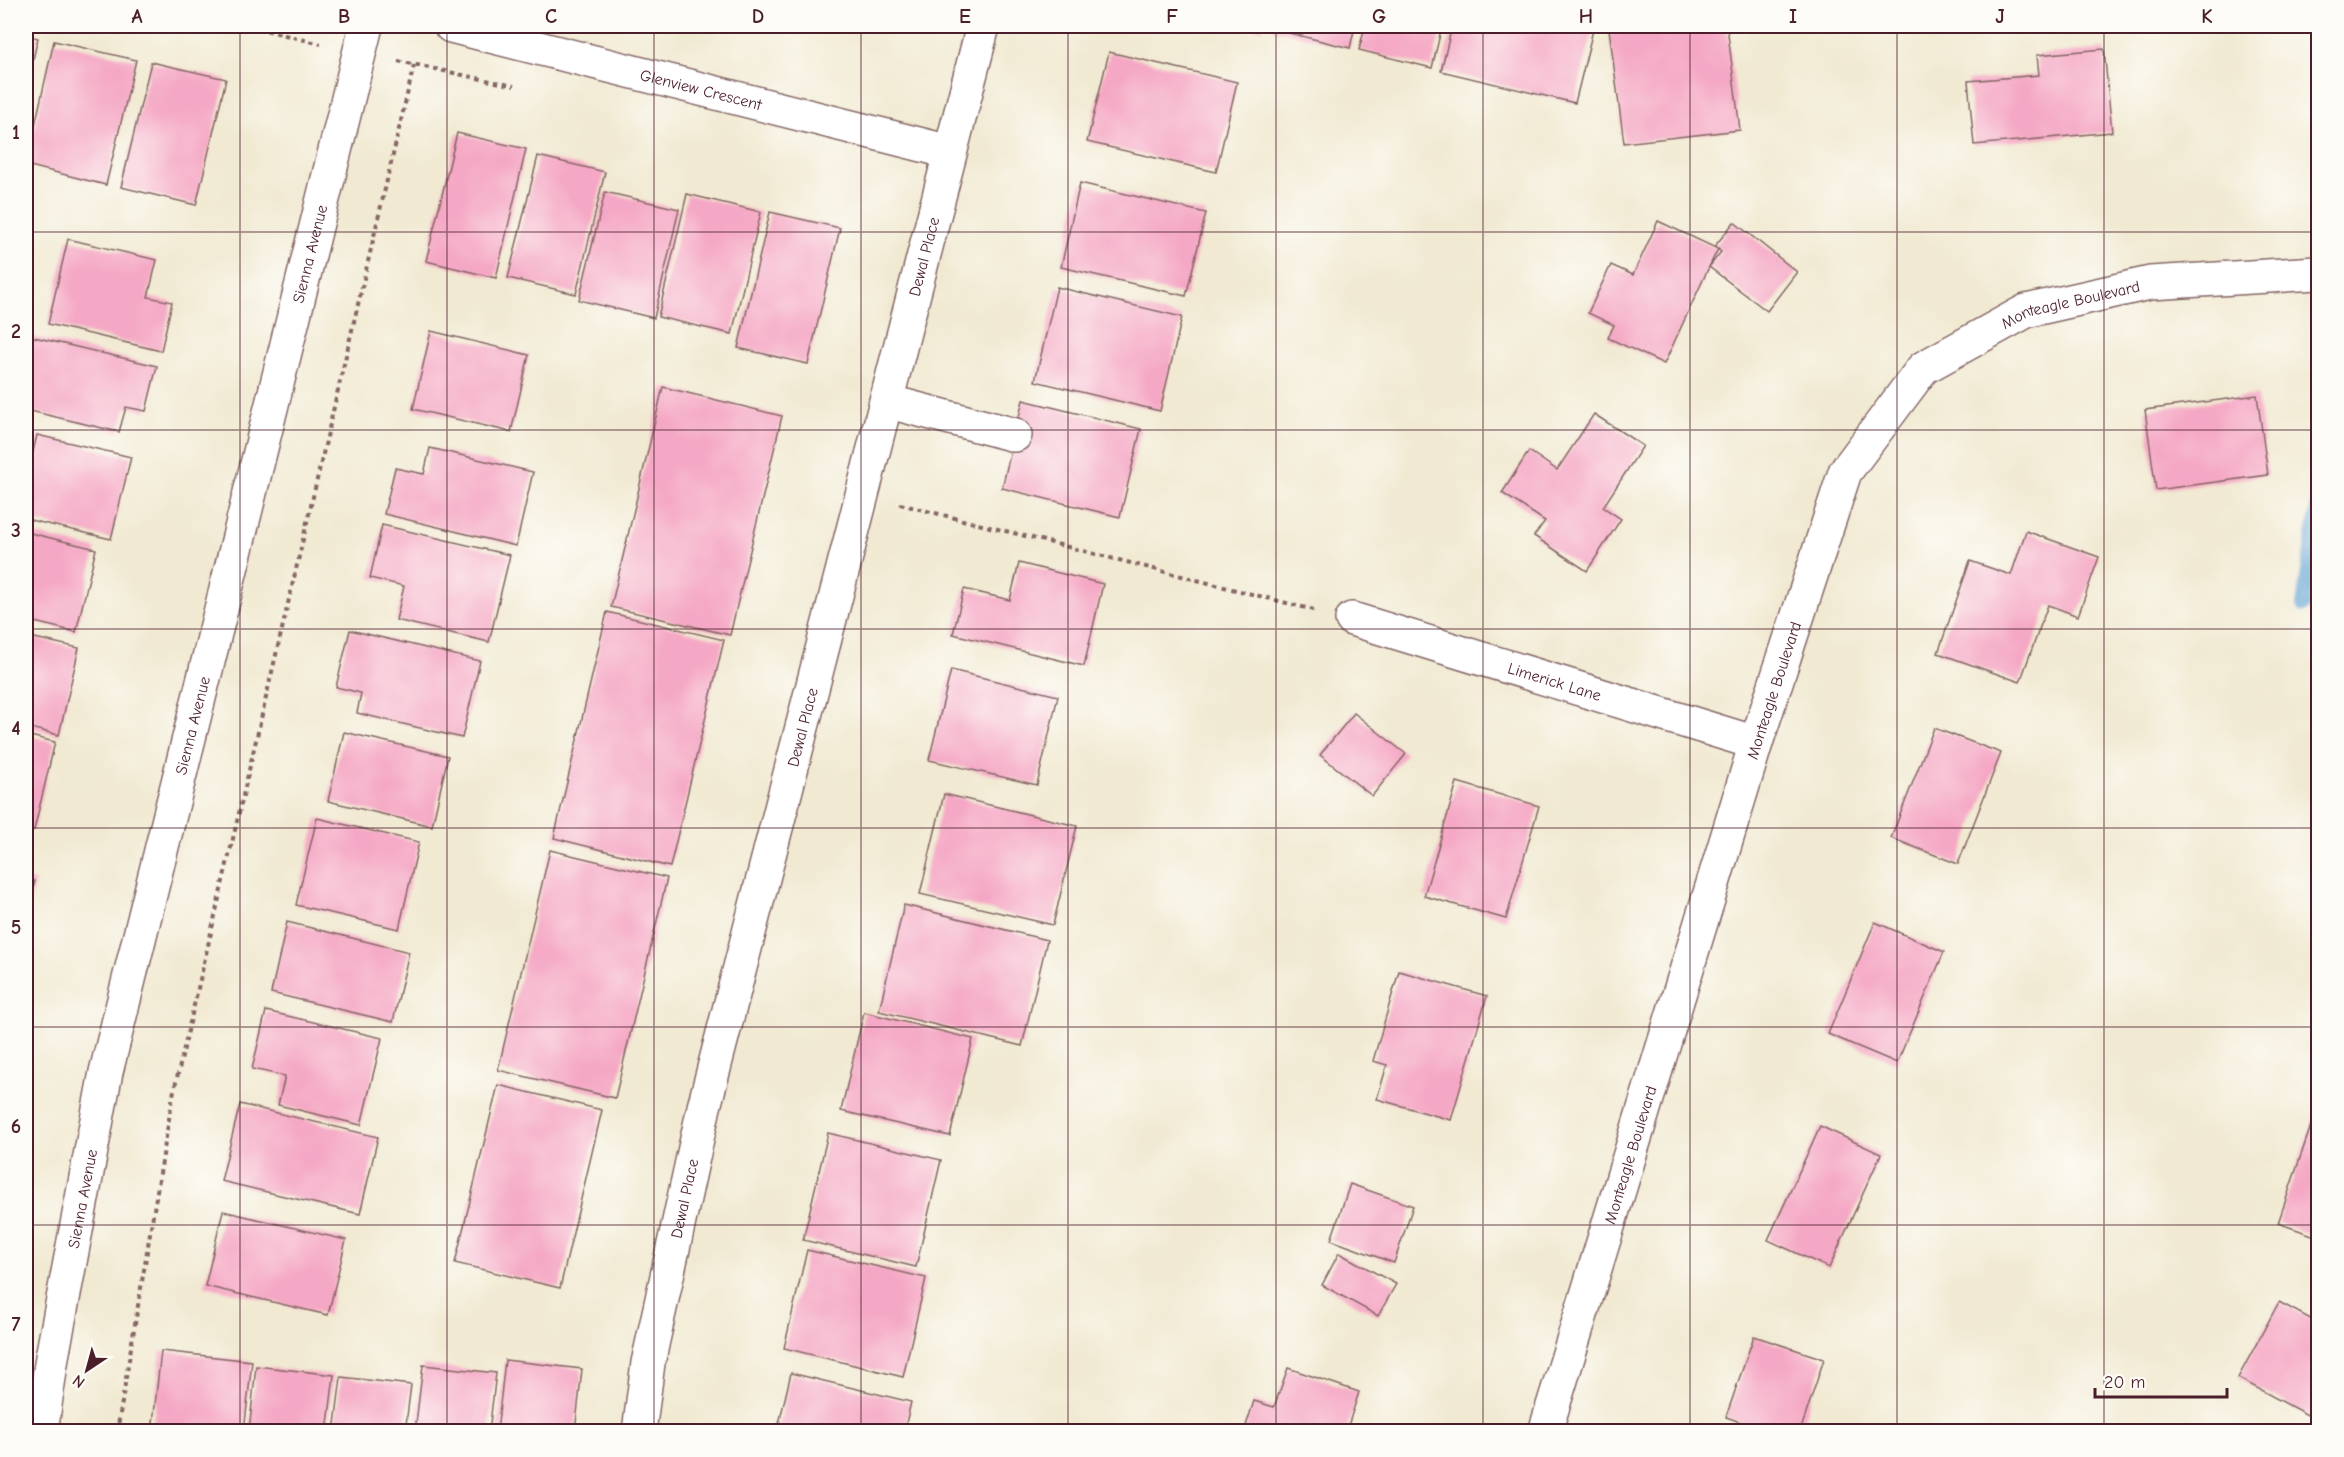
<svg xmlns="http://www.w3.org/2000/svg" width="2344" height="1457" font-family="'Comic Neue',sans-serif">
  <style>
    .lines { fill: none; stroke-linecap: round; stroke-linejoin: round }
    .stream { stroke: #5da0d1; stroke-width: 14 }
    .building { fill: #f5a8c5 }
    .street-casing { stroke: #846665; stroke-width: 36 }
    .secondary-casing { stroke: #846665; stroke-width: 36 }
    .path { stroke: #846665; stroke-width: 4; stroke-dasharray: 4.5 4.5; stroke-linecap: butt }
    .street { stroke: #fff; stroke-width: 33 }
    .secondary { stroke: #fff; stroke-width: 33 }
    .grid { fill: none; stroke: #4a1f2b; stroke-width: 1.5; stroke-opacity: 0.55 }
    .labels { text-anchor: middle; stroke-width: 4.5; stroke-linejoin: round; paint-order: stroke }
    .street-label { font-size: 16px; fill: #4a1f2b; stroke: #fdfcf7 }
    .neatline { fill: none; stroke: #4a1f2b; stroke-width: 2 }
    .grid-label { font-size: 20px; text-anchor: middle; font-weight: bold; fill: #4a1f2b }
  </style>
  <rect width="100%" height="100%" fill="#fdfcf7"/>
  <filter id="ink" filterUnits="userSpaceOnUse"><feTurbulence type="fractalNoise" baseFrequency=".0167" numOctaves="2"/><feDisplacementMap in="SourceGraphic" scale="12" xChannelSelector="R" yChannelSelector="G"/><feConvolveMatrix kernelMatrix="1 2 1 2 8 2 1 2 1" color-interpolation-filters="sRGB"/></filter>
  <filter id="wash" filterUnits="userSpaceOnUse"><feTurbulence type="fractalNoise" baseFrequency=".008" numOctaves="4" result="noise"/><feDisplacementMap in="SourceGraphic" scale="24" xChannelSelector="R" yChannelSelector="G"/><feGaussianBlur stdDeviation="1.35" result="paint"/><feColorMatrix in="noise" values="0 0 0 0 0 0 0 0 0 0 0 0 0 0 0 0 0 1.4 0 .05"/><feComposite in="paint" operator="in"/></filter>
  <g filter="url(#wash)">
    <rect width="100%" height="100%" fill="#f1e9d1"/>
    <g class="lines">
      <path class="stream" d="M2303,606L2318,501"/>
    </g>
    <g id="blocks">
      <g class="building">
        <path d="M1248,26H1263L1262,30Z"/>
        <path d="M1274,26H1355L1350,48L1273,29Z"/>
        <path d="M1365,26H1442L1432,68L1359,50Z"/>
        <path d="M1452,26H1594L1575,103L1441,71Z"/>
        <path d="M1641,26H1727L1740,130L1624,143L1609,29Z"/>
        <path d="M26,35L38,38L26,89Z"/>
        <path d="M54,41L136,60L106,185L26,165Z"/>
        <path d="M2104,49L2112,132L1974,145L1968,81L2039,75L2037,55Z"/>
        <path d="M1109,52L1237,82L1216,172L1087,142Z"/>
        <path d="M151,62L226,79L196,205L121,187Z"/>
        <path d="M457,133L526,149L496,278L426,261Z"/>
        <path d="M538,156L605,172L576,294L508,278Z"/>
        <path d="M1080,183L1206,213L1186,296L1061,267Z"/>
        <path d="M605,192L679,209L654,318L579,300Z"/>
        <path d="M687,194L761,212L732,334L658,317Z"/>
        <path d="M770,212L840,228L808,364L738,348Z"/>
        <path d="M1658,221L1718,249L1709,267L1721,252L1715,246L1734,222L1797,272L1767,311L1709,267L1664,364L1608,338L1614,325L1588,313L1611,265L1633,275Z"/>
        <path d="M68,239L157,260L148,297L172,302L161,351L48,324Z"/>
        <path d="M1057,287L1182,317L1160,411L1035,381Z"/>
        <path d="M431,331L529,355L511,432L413,409Z"/>
        <path d="M30,336L157,366L146,411L126,407L119,432L26,410V355Z"/>
        <path d="M663,387L782,416L730,635L611,607Z"/>
        <path d="M2257,395L2268,475L2156,490L2145,410Z"/>
        <path d="M1023,400L1141,429L1120,517L1002,488Z"/>
        <path d="M1594,414L1643,446L1603,507L1621,519L1587,571L1534,536L1545,521L1502,493L1529,451L1557,470Z"/>
        <path d="M37,435L131,457L111,539L26,519V481Z"/>
        <path d="M430,448L533,472L516,546L384,514L395,468L424,474Z"/>
        <path d="M382,525L510,555L489,642L396,620L404,586L370,578Z"/>
        <path d="M2026,531L2099,557L2078,616L2048,605L2020,682L1938,653L1970,561L2011,575Z"/>
        <path d="M26,532L96,549L76,632L26,620Z"/>
        <path d="M1019,563L1103,584L1084,666L953,634L964,589L1010,600Z"/>
        <path d="M607,612L724,640L670,867L554,838Z"/>
        <path d="M350,630L480,661L462,738L357,713L361,693L336,687Z"/>
        <path d="M26,636L79,648L59,735L26,727Z"/>
        <path d="M951,670L1058,696L1037,785L929,760Z"/>
        <path d="M1354,713L1406,754L1372,796L1320,755Z"/>
        <path d="M1934,728L2001,753L1958,864L1891,838Z"/>
        <path d="M344,732L448,756L432,826L328,801Z"/>
        <path d="M26,735L55,742L34,830L26,828Z"/>
        <path d="M1457,782L1539,806L1506,919L1424,896Z"/>
        <path d="M944,794L1077,826L1053,925L920,894Z"/>
        <path d="M317,818L419,842L399,929L296,905Z"/>
        <path d="M550,850L667,878L615,1098L498,1070Z"/>
        <path d="M26,879L35,881L26,917Z"/>
        <path d="M904,905L1047,940L1022,1046L879,1011Z"/>
        <path d="M287,922L409,952L393,1022L271,993Z"/>
        <path d="M1875,922L1944,952L1897,1063L1828,1034Z"/>
        <path d="M1399,971L1487,996L1451,1120L1377,1099L1387,1065L1373,1061Z"/>
        <path d="M266,1011L382,1038L361,1125L278,1105L285,1076L252,1069Z"/>
        <path d="M864,1012L973,1039L950,1136L841,1111Z"/>
        <path d="M498,1085L602,1110L560,1288L455,1263Z"/>
        <path d="M240,1104L378,1137L360,1214L221,1181Z"/>
        <path d="M2318,1105V1237L2278,1223Z"/>
        <path d="M1820,1126L1881,1154L1829,1268L1768,1240Z"/>
        <path d="M828,1133L941,1160L916,1267L803,1240Z"/>
        <path d="M1350,1184L1413,1206L1394,1263L1331,1240Z"/>
        <path d="M223,1211L346,1240L328,1315L205,1286Z"/>
        <path d="M807,1250L926,1278L903,1377L784,1348Z"/>
        <path d="M1339,1253L1396,1284L1378,1316L1322,1285Z"/>
        <path d="M2279,1302L2318,1323V1402L2311,1417L2238,1378Z"/>
        <path d="M1754,1336L1824,1359L1800,1432H1769L1726,1417Z"/>
        <path d="M161,1351L252,1361L244,1432H152Z"/>
        <path d="M505,1360L582,1369L575,1432H497Z"/>
        <path d="M423,1365L496,1373L489,1432H415Z"/>
        <path d="M256,1366L334,1375L327,1432H249Z"/>
        <path d="M1288,1368L1359,1392L1346,1432H1244L1254,1401L1274,1407Z"/>
        <path d="M791,1373L911,1402L904,1432H777Z"/>
        <path d="M341,1377L411,1385L405,1432H334Z"/>
      </g>
    </g>
  </g>
  <g filter="url(#ink)">
    <use href="#blocks" fill-opacity="0" stroke="#846665" stroke-width="1.5"/>
    <g class="lines">
      <g class="street-casing">
        <g id="street">
          <path id="s1" d="M451,26L950,152"/>
          <path d="M886,401L1015,435"/>
          <path id="s2" d="M1352,619L1756,743"/>
          <path id="s3" d="M639,1432L648,1363L704,1107L983,26"/>
          <path id="s4" d="M1545,1432L1756,743L1845,472L1923,368L2026,311L2150,283L2318,273"/>
        </g>
      </g>
      <g class="secondary-casing">
        <g id="secondary">
          <path id="s5" d="M41,1432L52,1357L106,1072L366,26"/>
        </g>
      </g>
      <g class="path">
        <path d="M249,26L321,44"/>
        <path d="M398,61L514,86"/>
        <path d="M900,504L1314,610"/>
        <path d="M117,1432L173,1095L414,65"/>
      </g>
      <use href="#street" class="street"/>
      <use href="#secondary" class="secondary"/>
    </g>
  </g>
  <path class="grid" d="M240,26V1432M447,26V1432M654,26V1432M861,26V1432M1068,26V1432M1276,26V1432M1483,26V1432M1690,26V1432M1897,26V1432M2104,26V1432M26,232H2318M26,430H2318M26,629H2318M26,828H2318M26,1027H2318M26,1225H2318"/>
  <g class="labels">
    <g class="street-label">
      <text dy="6" stroke="none"><textPath href="#s1" startOffset="258">Glenview Crescent</textPath></text>
      <text dy="6" stroke="none"><textPath href="#s5" startOffset="1209">Sienna Avenue</textPath></text>
      <text dy="6" stroke="none"><textPath href="#s3" startOffset="1210">Dewal Place</textPath></text>
      <text dy="6" stroke="none"><textPath href="#s4" startOffset="1298">Monteagle Boulevard</textPath></text>
      <text dy="6" stroke="none"><textPath href="#s2" startOffset="212">Limerick Lane</textPath></text>
      <text dy="6" stroke="none"><textPath href="#s4" startOffset="776">Monteagle Boulevard</textPath></text>
      <text dy="6" stroke="none"><textPath href="#s5" startOffset="723">Sienna Avenue</textPath></text>
      <text dy="6" stroke="none"><textPath href="#s3" startOffset="724">Dewal Place</textPath></text>
      <text dy="6" stroke="none"><textPath href="#s4" startOffset="290">Monteagle Boulevard</textPath></text>
      <text dy="6" stroke="none"><textPath href="#s3" startOffset="238">Dewal Place</textPath></text>
      <text dy="6" stroke="none"><textPath href="#s5" startOffset="237">Sienna Avenue</textPath></text>
    </g>
  </g>
  <rect width="2344" height="1457" fill="none" stroke="#fdfcf7" stroke-width="66"/>
  <g transform="translate(87 1370) rotate(216)" stroke="#fdfcf7" stroke-width="4.5" paint-order="stroke">
  <path d="M0-4.5L10 22L0 15L-10 22Z" fill="#4a1f2b"/>
  <text y="-9" font-size="16" font-weight="bold" text-anchor="middle" fill="#4a1f2b">N</text>
  </g>
  <path d="M2095 1388v9h132v-9" fill="none" stroke="#4a1f2b" stroke-width="3"/>
  <text x="2104" y="1388" font-size="18" fill="#4a1f2b" stroke="#fdfcf7" stroke-width="4.5" paint-order="stroke">20 m</text>
  <rect x="33" y="33" width="2278" height="1391" class="neatline"/>
  <g class="grid-label">
    <text x="137" y="23">A</text>
    <text x="344" y="23">B</text>
    <text x="551" y="23">C</text>
    <text x="758" y="23">D</text>
    <text x="965" y="23">E</text>
    <text x="1172" y="23">F</text>
    <text x="1379" y="23">G</text>
    <text x="1586" y="23">H</text>
    <text x="1793" y="23">I</text>
    <text x="2000" y="23">J</text>
    <text x="2207" y="23">K</text>
    <text x="16" y="139">1</text>
    <text x="16" y="338">2</text>
    <text x="16" y="537">3</text>
    <text x="16" y="735">4</text>
    <text x="16" y="934">5</text>
    <text x="16" y="1133">6</text>
    <text x="16" y="1331">7</text>
  </g>
</svg>
